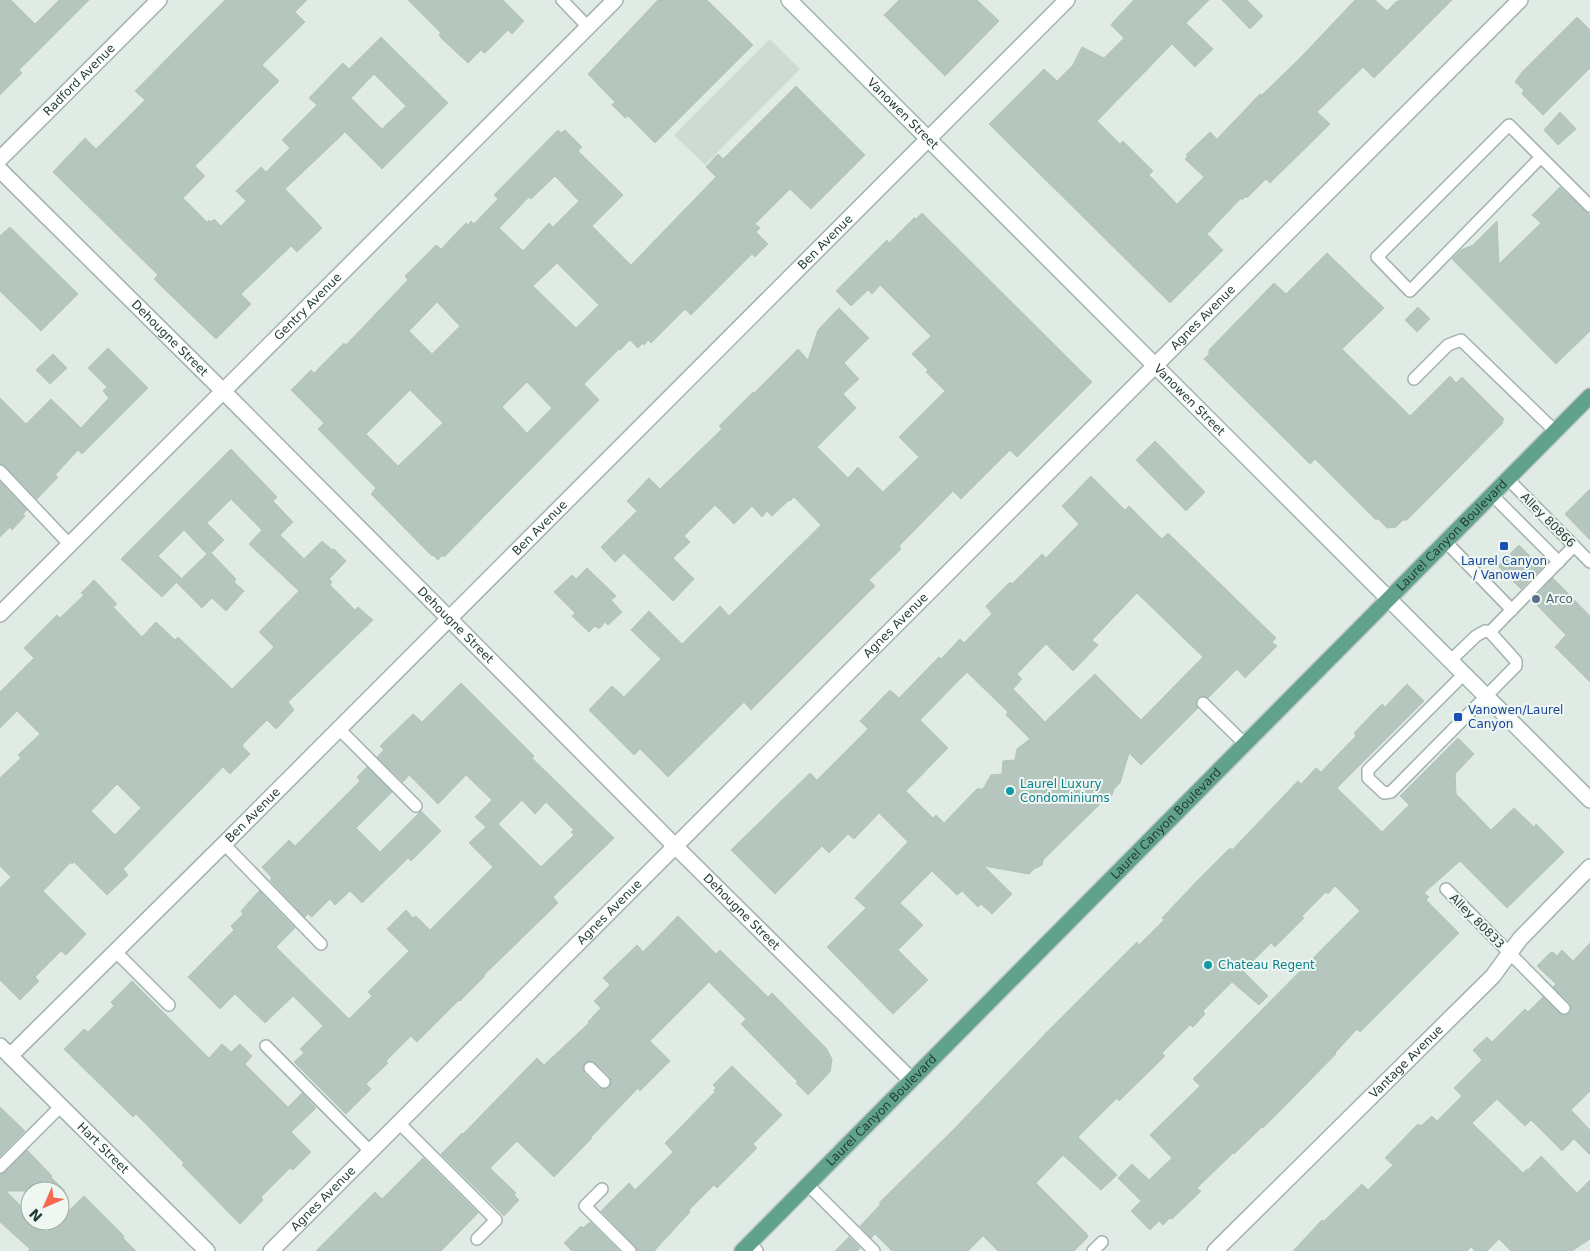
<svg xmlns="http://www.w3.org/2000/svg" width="1590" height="1251" font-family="'DejaVu Sans',sans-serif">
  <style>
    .built { fill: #cddbd3 }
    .building { fill: #b4c6bd; stroke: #b1c5ba; fill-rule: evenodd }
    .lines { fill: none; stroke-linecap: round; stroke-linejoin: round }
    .lane-casing { stroke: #a2b3ab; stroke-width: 14 }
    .street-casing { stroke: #a2b3ab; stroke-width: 18 }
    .secondary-casing { stroke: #9db7ab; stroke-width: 18 }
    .primary-casing { stroke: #c0c8c5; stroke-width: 18 }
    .lane { stroke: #fff; stroke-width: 11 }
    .street { stroke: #fff; stroke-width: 15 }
    .secondary { stroke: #fff; stroke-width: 15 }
    .primary { stroke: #61a28b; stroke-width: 15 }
    .transit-dot { fill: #1a4fb4; stroke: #eff7f2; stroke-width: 2 }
    .service-dot { fill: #5c6f8a; stroke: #eff7f2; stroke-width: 2 }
    .culture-dot { fill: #0f9aa8; stroke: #eff7f2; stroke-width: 2 }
    .labels { text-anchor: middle; stroke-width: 4; stroke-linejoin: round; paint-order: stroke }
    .street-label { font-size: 12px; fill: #1f3b31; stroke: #eff7f2 }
    .transit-label { font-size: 12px; fill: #164399; stroke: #eff7f2 }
    .service-label { font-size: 12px; fill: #4e5e75; stroke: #eff7f2; text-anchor: start }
    .culture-label { font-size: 12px; fill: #0d838f; stroke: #eff7f2; text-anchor: start }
  </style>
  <rect width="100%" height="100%" fill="#dfebe4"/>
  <path class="built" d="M770,39L800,69L705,165L674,135Z"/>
  <g class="building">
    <path d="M0,0H11L35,24L59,0H89L19,70L22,73L0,95Z"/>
    <path d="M225,0H307L295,12L305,22L262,65L279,81L195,166L205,176L183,198L207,222L209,220L211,222L214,219L221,226L246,201L236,191L261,167L266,172L290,148L282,140L317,105L309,98L343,63L349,69L381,37L448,103L382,169L345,132L285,189L322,228L297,252L291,246L241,294L251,304L216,339L154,279L158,275L53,172L85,138L96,149L145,100L135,91ZM374,74L406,106L382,129L351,98Z"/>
    <path d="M408,0H503L524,21L512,34L508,30L486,52L484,53L481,50L468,63L441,38L439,34L441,33Z"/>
    <path d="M658,0H707L753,45L655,143L628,116L625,118L612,105L615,102L588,74Z"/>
    <path d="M899,0H977L999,21L945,76L884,15Z"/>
    <path d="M1134,0H1209L1186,23L1213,49L1195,67L1172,44L1097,121L1120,144L1123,141L1153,171L1149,175L1177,204L1204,177L1185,159L1188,156L1186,155L1210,132L1217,139L1260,94L1262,95L1302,56L1355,0H1375L1387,11L1396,2L1401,0H1452L1374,78L1363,67L1317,112L1330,124L1270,183L1266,179L1248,197H1245L1242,200L1241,198L1207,234L1223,250L1170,303L989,124L1044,69L1057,81L1073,65L1082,47L1104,58L1124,38L1111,25L1113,22Z"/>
    <path d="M1222,0H1247L1263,16L1250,29Z"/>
    <path d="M1577,17L1590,30V68L1543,115L1522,94L1524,90L1515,82L1522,72Z"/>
    <path d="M796,86L865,155L811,209L790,189L755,224L760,228L756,232L768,244L755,257L752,254L691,315L685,309L651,343L648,340L644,345L643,343L638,348L630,340L620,350L619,349L584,384L599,400L444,557L442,555L438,560L433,555L432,556L371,494L376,488L318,429L324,423L291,390L311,370L314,373L344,343L346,345L408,280L405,276L436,245L441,249L466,223L468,225L471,221L474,224L498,199L494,195L558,130L561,133L565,130L582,147L578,151L623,195L592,226L631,265L716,177L706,167L718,154L723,159ZM555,176L579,201L553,227L549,223L523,251L499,228L529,197L531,199ZM557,263L599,305L576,328L533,286ZM437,302L460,326L432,354L409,331ZM527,382L552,408L527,433L502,407ZM410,390L443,423L398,466L366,434Z"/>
    <path d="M1560,112L1576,129L1558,145L1544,130Z"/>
    <path d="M1560,187L1590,215V331L1556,364L1452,259L1461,250L1473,245L1497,221L1499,264L1541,223L1532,215Z"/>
    <path d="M922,213L1092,382L1017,457L1010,450L961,499L953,491L899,546L901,549L869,580L875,586L751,710L744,702L668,777L640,749L634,755L589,710L612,686L624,697L661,659L631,630L649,611L682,644L720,606L729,616L821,525L794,497L790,501L789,500L772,516L767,511L762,517L752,506L734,524L715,505L684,536L690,542L673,558L694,579L673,601L624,553L615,562L601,547L637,511L627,501L649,478L660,489L722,429L719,426L753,392L754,393L798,349L808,360L818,330L839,308L869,338L844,363L859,379L843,394L856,408L817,447L848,478L858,467L883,492L919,457L899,437L945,391L926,372L928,370L912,354L931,336L880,285L872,294L868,290L851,306L836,291L887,240L889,243L914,218L916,219Z"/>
    <path d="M10,227L78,294L41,331L0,291V236Z"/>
    <path d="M1327,253L1384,308L1342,349L1410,416L1450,376L1456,383L1462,377L1504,419L1502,422L1503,423L1407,520H1403L1396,527L1387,528L1378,519H1375L1315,459L1310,464L1204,359L1209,354V350L1274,283L1286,294Z"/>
    <path d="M1418,307L1430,319L1417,332L1405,320Z"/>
    <path d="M108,348L148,388L82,454L78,450L55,475L58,477L37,499L5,466L0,464V398L26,424L51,399L81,428L109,398L103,391L107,387L88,368Z"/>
    <path d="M53,354L67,368L50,384L36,370Z"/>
    <path d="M1155,441L1205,492L1186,511L1136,460Z"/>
    <path d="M231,449L277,497L273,501L293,522L280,535L304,559L322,541L332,550L334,549L346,561L329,579L332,582L330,585L355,610L358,607L373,620L288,702L294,710L276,729L267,720L244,743L242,746L250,754L230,774L223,767L123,869L128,875L107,895L74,862L72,864L71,862L43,891L86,934L66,955L61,951L35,977L39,981L20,1000L0,980V888L11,877L0,866V778L21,758L18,755L40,734L17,711L0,728V692L34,658L24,648L57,615L60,618L84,595L81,593L94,580L117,604L113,607L142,637L156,622L175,640L178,637L232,689L274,647L259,632L299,591L249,544L262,530L231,499L207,523L224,540L211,553L236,579L234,582L244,591L226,611L212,598L202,608L177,583L207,554L184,530L158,556L181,578L162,597L121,559ZM117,784L141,808L115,835L91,811Z"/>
    <path d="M1091,476L1125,510L1129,506L1162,539L1168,533L1276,638L1272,642L1277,646L1245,678L1237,669L1208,698L1204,696L1198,697L1196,702L1198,708L1141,765L1129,753L1120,783L1114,789L1112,795L1107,797L1043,860L1042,865L1034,869L1029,874L984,866L1012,894L992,914L981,904L978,907L962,891L957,895L932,871L900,903L923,925L898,950L928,980L893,1014L827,947L866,908L855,898L908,842L879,813L854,839L848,834L829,853L822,846L775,894L731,850L810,773L817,780L868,729L860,721L890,690L899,698L939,657L941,659L960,639L964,643L992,614L986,606L1010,582L1012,584L1042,554L1046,558L1079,524L1062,506ZM1137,593L1203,657L1141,720L1095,674L1045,722L1013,689L1022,679L1017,674L1046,644L1073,671L1098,645L1092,640ZM967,672L1008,712L1006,715L1030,739L1017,749L1015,760L1003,761L1002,774L991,775L983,789H977L944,823L936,815L933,818L906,791L948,748L920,720Z"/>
    <path d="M0,482L27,510L23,514L25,516L12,530L10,527L0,537Z"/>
    <path d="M1590,489V540L1565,514Z"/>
    <path d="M1519,545L1542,568L1521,589L1498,566Z"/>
    <path d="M587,568L616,596L611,600L622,612L608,625L605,622L600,628H597L595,626L589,632L572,616L575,613L554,592L572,575L576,579Z"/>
    <path d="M1553,578L1590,616V682L1555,647L1566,635L1532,600Z"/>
    <path d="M461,683L534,756L532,758L614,838L553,897L558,903L484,975L485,976L460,1001L459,1000L417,1042L411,1036L386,1061L388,1063L366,1084L371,1089L346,1114L294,1062L304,1053L300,1049L323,1026L293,996L265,1023L235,994L220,1009L188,977L234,930L231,926L243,914L241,911L259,891L295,928L276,947L349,1019L372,996L368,992L409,951L387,929L406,910L413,918L416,916L430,930L493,867L469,843L486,827L475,817L492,800L466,775L438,804L409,775L403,782L377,757L384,750L380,746L413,714L422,722ZM522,800L535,814L546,802L574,830L571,832L574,835L541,867L498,824Z"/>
    <path d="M1407,684L1424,701L1337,788L1382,832L1409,805L1400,796L1458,738L1474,754L1455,774L1456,794L1491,830L1514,808L1534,827L1536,824L1564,852L1507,908L1460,861L1424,893L1429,897L1426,900L1459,933L1360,1032L1357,1029L1335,1053L1336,1054L1263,1128L1262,1127L1234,1154L1233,1153L1197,1188L1201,1191L1172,1219L1170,1218L1163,1225L1159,1221L1150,1230L1131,1211L1141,1201L1118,1178L1132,1164L1149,1180L1172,1158L1150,1135L1200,1086L1193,1079L1360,911L1335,886L1328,894L1326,892L1302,916L1304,918L1275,947L1271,943L1243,971L1268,996L1259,1005L1232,982L1203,1011L1205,1014L1193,1027L1190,1025L1162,1053L1165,1056L1119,1101L1117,1098L1078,1137L1117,1175L1101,1190L1063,1155L1036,1183L1086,1233L1088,1237L1074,1251H998L983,1236L968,1251H892L875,1234L871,1238L860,1226L881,1204L879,1203L881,1201L954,1129L1049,1030L1137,942L1139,945L1164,920L1162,918L1198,880L1230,848L1232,850L1298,781L1301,784L1316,768L1321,772L1356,736L1354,733L1382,704L1385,707Z"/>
    <path d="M367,767L392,792L356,828L380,852L421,811L441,831L411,861L408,858L362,903L350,891L335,905L330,899L312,917L308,914L305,917L270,880L272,878L262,867L289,840L295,846L360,781L357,777Z"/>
    <path d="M678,916L716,954L720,950L768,997L772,993L826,1048L832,1059L830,1072L808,1095L796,1083L798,1082L741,1024L746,1019L709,982L650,1041L670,1061L640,1091L638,1088L591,1137L592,1138L554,1177L517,1141L490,1168L516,1193L514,1195L519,1200L504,1216L441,1154L462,1133L463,1134L537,1058L544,1065L589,1023L588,1022L601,1008L594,1001L610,985L603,978L637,945L643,952ZM589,1061L595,1063L610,1077L611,1083L609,1088L605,1089L599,1088L584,1073L583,1066Z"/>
    <path d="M1590,943V1091L1571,1110L1590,1130V1155L1574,1139L1562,1151L1531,1120L1525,1126L1497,1099L1472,1123L1523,1173L1527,1169L1528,1170L1541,1156L1577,1193L1590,1180V1239L1572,1251H1511L1499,1239L1487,1251H1475L1471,1247L1467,1251H1293L1322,1220L1324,1221L1362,1184L1368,1190L1393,1165L1385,1158L1418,1124L1421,1126L1432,1116L1437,1121L1462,1096L1454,1088L1482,1060L1473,1050L1487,1037L1492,1042L1525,1009L1528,1012L1543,997L1562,1015L1570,1013L1571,1009L1570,1003L1553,987L1556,984L1537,966L1551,952H1553L1557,956L1562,950L1573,961Z"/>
    <path d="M132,981L209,1058L222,1044L231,1052L240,1044L252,1056L245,1064L288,1107L302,1093L316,1108L291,1132L311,1152L293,1170L290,1168L261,1197L263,1200L240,1224L182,1165L184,1163L136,1114L133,1117L64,1049L84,1029L88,1032L114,1006L111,1002Z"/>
    <path d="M732,1066L782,1115L753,1144L757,1148L717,1188L714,1185L689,1210L690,1212L654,1251H637L635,1246L601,1211L629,1183L635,1190L673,1152L665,1143L715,1092L714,1090L716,1088L713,1085Z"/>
    <path d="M0,1107L25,1131L0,1156Z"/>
    <path d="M27,1150L52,1176L51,1177L65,1191H6L30,1215V1221H36L47,1232L84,1196L124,1236L123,1238L136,1251H28L30,1249L0,1222V1174L5,1172Z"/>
    <path d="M423,1158L478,1213L441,1251H316L375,1192L382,1199Z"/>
    <path d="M590,1222L619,1251H572L564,1243L581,1226L583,1228Z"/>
    <path d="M849,1237L860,1248L858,1251H835Z"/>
  </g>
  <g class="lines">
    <g class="lane-casing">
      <g id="lane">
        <path d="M562,0L588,27"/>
        <path d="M1541,157L1410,291L1377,257L1509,125L1590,206"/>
        <path d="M1414,379L1448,345L1461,340L1555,431"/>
        <path d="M0,471L69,544"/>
        <path d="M1507,478L1590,562"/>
        <path d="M1491,494L1559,562"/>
        <path d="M1445,541L1512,610"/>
        <path d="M1490,632L1574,546"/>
        <path d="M1450,661L1476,636L1485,631L1490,632L1516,661V666L1511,671L1391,792L1384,793L1368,778V770L1464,674"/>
        <path d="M1203,703L1245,744"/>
        <path d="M339,729L416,806"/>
        <path d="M224,844L321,944"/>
        <path d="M1446,889L1564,1008"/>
        <path d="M116,952L169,1005"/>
        <path d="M266,1046L371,1152"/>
        <path d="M590,1068L604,1082"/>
        <path d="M399,1123L496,1220L477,1239"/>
        <path d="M0,1167L61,1106"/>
        <path d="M808,1185L874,1251"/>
        <path d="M602,1189L585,1206L630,1251"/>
        <path d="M750,1244L757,1251"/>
        <path d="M1093,1251L1102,1242"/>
      </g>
    </g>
    <g class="street-casing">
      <g id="street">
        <path id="s1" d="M0,159L159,0"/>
        <path id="s2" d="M0,170L223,391L675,846L911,1080"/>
        <path id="s3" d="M0,614L615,0"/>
        <path id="s4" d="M0,1046L207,1251"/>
        <path id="s5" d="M10,1056L224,844L1067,0"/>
        <path id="s6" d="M271,1251L1520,0"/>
        <path id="s7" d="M1215,1251L1493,976L1520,939L1590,867"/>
      </g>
    </g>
    <g class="secondary-casing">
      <g id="secondary">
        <path id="s8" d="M789,0L1590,800"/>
      </g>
    </g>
    <g class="primary-casing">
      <g id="primary">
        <path id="s9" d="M742,1251L1590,396"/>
      </g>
    </g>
    <use href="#lane" class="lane"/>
    <use href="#street" class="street"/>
    <use href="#secondary" class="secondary"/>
    <use href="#primary" class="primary"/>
  </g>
  <g class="transit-dot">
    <rect x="1499" y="541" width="10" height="10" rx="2.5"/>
    <rect x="1453" y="712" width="10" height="10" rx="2.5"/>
  </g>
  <circle class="service-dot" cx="1536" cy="599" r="5"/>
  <g class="culture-dot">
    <circle cx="1010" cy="791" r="5"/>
    <circle cx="1208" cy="965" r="5"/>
  </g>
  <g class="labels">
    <g class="street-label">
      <text dy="4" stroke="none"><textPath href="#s1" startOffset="112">Radford Avenue</textPath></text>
      <text dy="4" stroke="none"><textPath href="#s8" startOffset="161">Vanowen Street</textPath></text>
      <text dy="4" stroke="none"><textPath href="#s5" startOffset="1152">Ben Avenue</textPath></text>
      <text dy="4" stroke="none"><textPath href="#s3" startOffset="435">Gentry Avenue</textPath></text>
      <text dy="4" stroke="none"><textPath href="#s6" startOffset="1319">Agnes Avenue</textPath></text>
      <text dy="4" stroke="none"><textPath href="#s2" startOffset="239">Dehougne Street</textPath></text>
      <text dy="4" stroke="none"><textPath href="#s8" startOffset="566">Vanowen Street</textPath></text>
      <text transform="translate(1548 520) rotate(45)" y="4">Alley 80866</text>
      <text dy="4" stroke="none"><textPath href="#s5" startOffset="748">Ben Avenue</textPath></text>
      <text dy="4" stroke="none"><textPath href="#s9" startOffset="1008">Laurel Canyon Boulevard</textPath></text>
      <text dy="4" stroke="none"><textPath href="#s2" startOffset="644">Dehougne Street</textPath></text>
      <text dy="4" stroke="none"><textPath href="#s6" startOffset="884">Agnes Avenue</textPath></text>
      <text dy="4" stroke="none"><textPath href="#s5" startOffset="342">Ben Avenue</textPath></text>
      <text dy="4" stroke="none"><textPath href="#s9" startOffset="602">Laurel Canyon Boulevard</textPath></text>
      <text dy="4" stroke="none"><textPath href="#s6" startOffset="479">Agnes Avenue</textPath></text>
      <text dy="4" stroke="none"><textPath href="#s2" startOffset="1049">Dehougne Street</textPath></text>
      <text transform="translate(1477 921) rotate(45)" y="4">Alley 80833</text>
      <text dy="4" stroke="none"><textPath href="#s7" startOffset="269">Vantage Avenue</textPath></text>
      <text dy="4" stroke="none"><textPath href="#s9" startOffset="198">Laurel Canyon Boulevard</textPath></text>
      <text dy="4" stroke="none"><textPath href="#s4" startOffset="145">Hart Street</textPath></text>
      <text dy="4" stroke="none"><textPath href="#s6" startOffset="74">Agnes Avenue</textPath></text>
    </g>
    <g class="transit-label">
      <text x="1504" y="565">Laurel Canyon<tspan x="1504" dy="14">/ Vanowen</tspan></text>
      <text x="1468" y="714" text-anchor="start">Vanowen/Laurel<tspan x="1468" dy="14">Canyon</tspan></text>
    </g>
    <g class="service-label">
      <text x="1546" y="603">Arco</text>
    </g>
    <g class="culture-label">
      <text x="1020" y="788">Laurel Luxury<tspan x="1020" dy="14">Condominiums</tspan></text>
      <text x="1218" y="969">Chateau Regent</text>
    </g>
  </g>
  <g transform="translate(45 1206) rotate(225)"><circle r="24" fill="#eff7f2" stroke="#9caca5"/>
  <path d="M0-4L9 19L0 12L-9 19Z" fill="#f76850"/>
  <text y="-8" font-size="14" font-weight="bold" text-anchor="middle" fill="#1f3b31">N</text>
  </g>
</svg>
